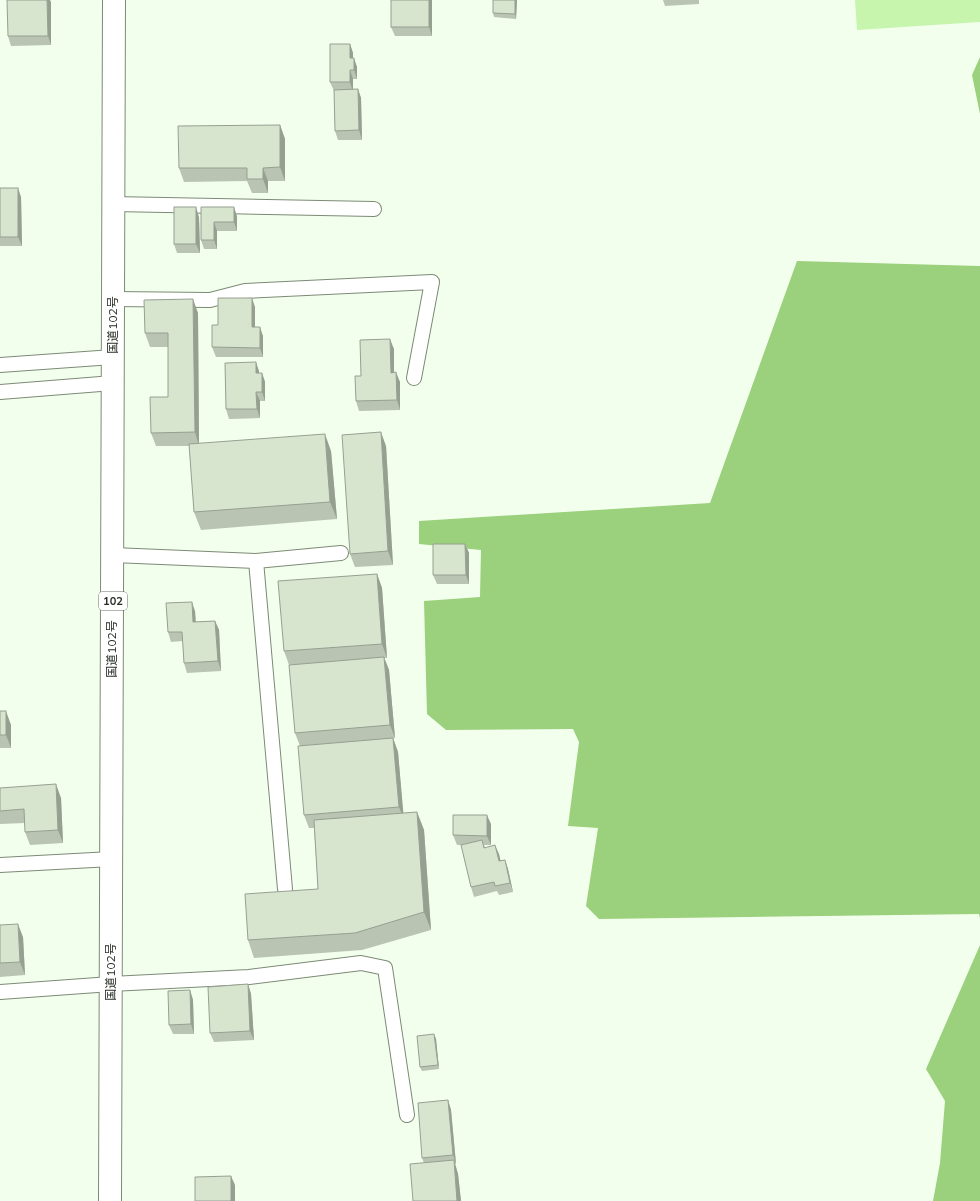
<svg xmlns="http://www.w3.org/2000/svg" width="980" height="1201" font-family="Mulish,'Noto Sans JP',sans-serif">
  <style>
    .green { fill: #c7f5ae }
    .forest { fill: #9bd07c }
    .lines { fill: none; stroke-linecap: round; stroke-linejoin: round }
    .lane-casing { stroke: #7c8a75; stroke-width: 16 }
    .highway-casing { stroke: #7c8a75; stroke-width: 24 }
    .lane { stroke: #fff; stroke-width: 14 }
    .highway { stroke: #fff; stroke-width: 22 }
    .wall { fill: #b9c5b2 }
    .shaded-wall { fill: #96a091 }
    .building { fill: #d7e5cf; stroke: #96a091 }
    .labels { text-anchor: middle; stroke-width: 3; stroke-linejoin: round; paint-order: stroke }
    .shield { fill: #fff; stroke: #686d66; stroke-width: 1 }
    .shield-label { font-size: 11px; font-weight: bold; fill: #282e25 }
    .street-label { font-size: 12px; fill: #282e25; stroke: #fff }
  </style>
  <rect width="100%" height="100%" fill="#f3ffed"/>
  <path class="green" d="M855,0H980V22L857,30Z"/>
  <g class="forest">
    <path d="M980,57V114L972,75Z"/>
    <path d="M797,261L980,266V918L979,914L599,919L586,906L598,828L568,826L579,742L573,729L446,730L427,714L424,601L480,597L481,550L419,544V521L710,503Z"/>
    <path d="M980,945V1201H933L940,1163L945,1101L926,1069Z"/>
  </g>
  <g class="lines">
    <g class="lane-casing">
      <g id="lane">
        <path d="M113,204L374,209"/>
        <path d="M113,299L210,300L245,291L432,282L414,378"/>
        <path d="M0,365L113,357"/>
        <path d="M0,392L113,383"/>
        <path d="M113,555L256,561L285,889"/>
        <path d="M256,561L341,553"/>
        <path d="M0,865L112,859"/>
        <path d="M0,992L111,984L249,977L361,963L385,968L407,1115"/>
      </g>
    </g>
    <g class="highway-casing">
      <path id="highway" d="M110,1201L114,0"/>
    </g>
    <use href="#lane" class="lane"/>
    <use href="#highway" class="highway"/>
  </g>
  <g class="wall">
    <path d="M432,0V36H395L391,27Z"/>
    <path d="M493,0H517L516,19L494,17L493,13Z"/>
    <path d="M663,0H699V4L665,6Z"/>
    <path d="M51,2V45L11,46L8,36Z"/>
    <path d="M350,44L353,53V58L357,67V79H353V89H358L361,98L362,140H338L335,131L334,91L330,82Z"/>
    <path d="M280,125L285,139V181H268V193H252L247,181L184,182L179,168Z"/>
    <path d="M0,188L21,197L22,246H0Z"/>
    <path d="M201,207L237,216V231H217V249H204L201,240Z"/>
    <path d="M199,217L200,253H177L174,244Z"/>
    <path d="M255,307V327L263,336V357H216L212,347L218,325Z"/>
    <path d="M198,313L199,444L331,451L337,519L201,530L194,512L189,446H156L151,433L168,397V347H150L145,333Z"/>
    <path d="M394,349V373L400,382V410L359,411L356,401L361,376Z"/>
    <path d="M259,371V373H262L265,382V401H260V418L229,419L226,409Z"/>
    <path d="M386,446L393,565L355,567L350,554Z"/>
    <path d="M465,544L469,553V584H437L433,575Z"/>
    <path d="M377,574L382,588L387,658H384L389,670L395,738H393L398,752L403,813L417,812L424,830L431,930L362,950L254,958L248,940L318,889L314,828H309L304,815L300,746L295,733L297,664L289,665L284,651Z"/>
    <path d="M195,611L196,622L215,621L219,630L221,671L187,673L184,663L183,641L171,642L168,632Z"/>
    <path d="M0,711L11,725V748H0Z"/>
    <path d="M0,788L61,798L63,843L30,845L25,832V823L0,824Z"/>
    <path d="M491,824V845H484L485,847L499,854L500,861L505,860L508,869L513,892L499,895L497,891L474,897L471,887L461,845H457L453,835Z"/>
    <path d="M0,925L23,937L25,975L0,977Z"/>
    <path d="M248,984L251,994L254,1040L214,1042L210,1033Z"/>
    <path d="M190,990L193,1000L194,1034H173L169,1025Z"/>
    <path d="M434,1034L436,1039L439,1069L422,1071L420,1067Z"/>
    <path d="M448,1100L451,1110L456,1164H455L458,1174L461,1201H413L424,1163L422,1158Z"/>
  </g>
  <g class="shaded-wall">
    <path d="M47,0H50L51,2V45L48,36Z"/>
    <path d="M429,0H432V36L429,27Z"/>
    <path d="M515,0H517L516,19L515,14Z"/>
    <path d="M350,44L353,53V67L350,58Z"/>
    <path d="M354,58L357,67V79L354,70Z"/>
    <path d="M350,70L353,79V92L350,82Z"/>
    <path d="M358,89L361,98L362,140L359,130Z"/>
    <path d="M280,125L285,139V181L280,167Z"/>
    <path d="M263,168L268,181V193L263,179Z"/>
    <path d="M18,188L21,197L22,246L18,237Z"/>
    <path d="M196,207L199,217L200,253L196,244Z"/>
    <path d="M234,207L237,216V231L234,222Z"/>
    <path d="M214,222L217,231V249L214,240Z"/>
    <path d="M252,298L255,307V337L252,327Z"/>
    <path d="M193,299L198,313L199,446L195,432Z"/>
    <path d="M260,327L263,336V357L260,348Z"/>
    <path d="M390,339L394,349V382L391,373Z"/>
    <path d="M256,362L259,371V383L256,373Z"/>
    <path d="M396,372L400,382V410L397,400Z"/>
    <path d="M262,373L265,382V401L262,392Z"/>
    <path d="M256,392L260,401V418L257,409Z"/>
    <path d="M381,432L386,446L393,565L388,551Z"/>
    <path d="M325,434L331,451L337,519L330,502Z"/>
    <path d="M465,544L469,553V584L466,575Z"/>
    <path d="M377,574L382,588L387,658L382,644Z"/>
    <path d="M192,602L195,611L196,631L193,622Z"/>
    <path d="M215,621L219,630L221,671L218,661Z"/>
    <path d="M384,657L389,670L395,738L390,725Z"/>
    <path d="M6,711L11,725V748L6,735Z"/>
    <path d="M393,738L398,752L404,820L399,807Z"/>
    <path d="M56,784L61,798L63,843L58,830Z"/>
    <path d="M417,812L424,830L431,930L424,912Z"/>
    <path d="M487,815L491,824V845L487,836Z"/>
    <path d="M495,845L499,854L503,871L499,861Z"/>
    <path d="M505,860L508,869L513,892L510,883Z"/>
    <path d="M18,924L23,937L25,975L20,962Z"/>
    <path d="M248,984L251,994L254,1040L250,1031Z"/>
    <path d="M190,990L193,1000L194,1034L191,1024Z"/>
    <path d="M434,1034L436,1039L439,1069L438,1065Z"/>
    <path d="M448,1100L451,1110L456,1164L453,1155Z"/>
    <path d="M454,1160L458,1174L461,1201H457Z"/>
    <path d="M231,1176L235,1185V1201H231Z"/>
  </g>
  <g class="building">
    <path d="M7,0H47L48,36H8Z"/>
    <rect x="391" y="0" width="38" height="27"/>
    <path d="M493,0H515V14L493,13Z"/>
    <path d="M330,44H350V58H354V70H350V82H330Z"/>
    <path d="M358,89L359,130L335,131L334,90Z"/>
    <path d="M280,125V167L263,168V179H247V168H179L178,126Z"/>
    <rect x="0" y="188" width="18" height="49"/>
    <rect x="174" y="207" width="22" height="37"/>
    <path d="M201,207H234V222H214V240H201Z"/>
    <path d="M218,298H252V327H260V348L212,347V325H218Z"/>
    <path d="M193,299L195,432L151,433L150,397H168V333H145L144,300Z"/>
    <path d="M390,339L391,373L396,372L397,400L356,401L355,376H361L360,340Z"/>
    <path d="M256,362V373H262V392H256L257,409H226L225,363Z"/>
    <path d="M381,432L388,551L350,554L342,435Z"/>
    <path d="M325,434L330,502L194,512L189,444Z"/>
    <path d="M433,544H465L466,575H433Z"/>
    <path d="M377,574L382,644L284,651L278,581Z"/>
    <path d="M192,602L193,622L215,621L218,661L184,663L182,632H168L166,603Z"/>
    <path d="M384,657L390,725L295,733L289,665Z"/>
    <rect x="0" y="711" width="6" height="24"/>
    <path d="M393,738L399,807L304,815L298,746Z"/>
    <path d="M56,784L58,830L25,832L24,809L0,811V788Z"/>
    <path d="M417,812L424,912L355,933L248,940L245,894L318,889L314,820Z"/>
    <path d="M453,815H487V836L453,835Z"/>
    <path d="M482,840L484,848L495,845L499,861L505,860L510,883L495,886L494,882L471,887L461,845Z"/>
    <path d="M18,924L20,962L0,963V925Z"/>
    <path d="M248,984L250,1031L210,1033L208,987Z"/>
    <path d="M190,990L191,1024L169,1025L168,991Z"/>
    <path d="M434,1034L438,1065L420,1067L417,1036Z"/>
    <path d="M448,1100L453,1155L422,1158L418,1103Z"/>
    <path d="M454,1160L457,1201H413L410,1164Z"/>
    <path d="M231,1176V1201H195V1177Z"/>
  </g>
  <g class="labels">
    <rect class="shield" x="99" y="592" width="28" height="18" rx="3"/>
    <g class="shield-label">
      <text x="113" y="605">102</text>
    </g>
    <g class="street-label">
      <text transform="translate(113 325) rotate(-90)" y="4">国道102号</text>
      <text transform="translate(112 649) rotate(-90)" y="4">国道102号</text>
      <text transform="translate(111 972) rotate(-90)" y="4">国道102号</text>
    </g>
  </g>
</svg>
